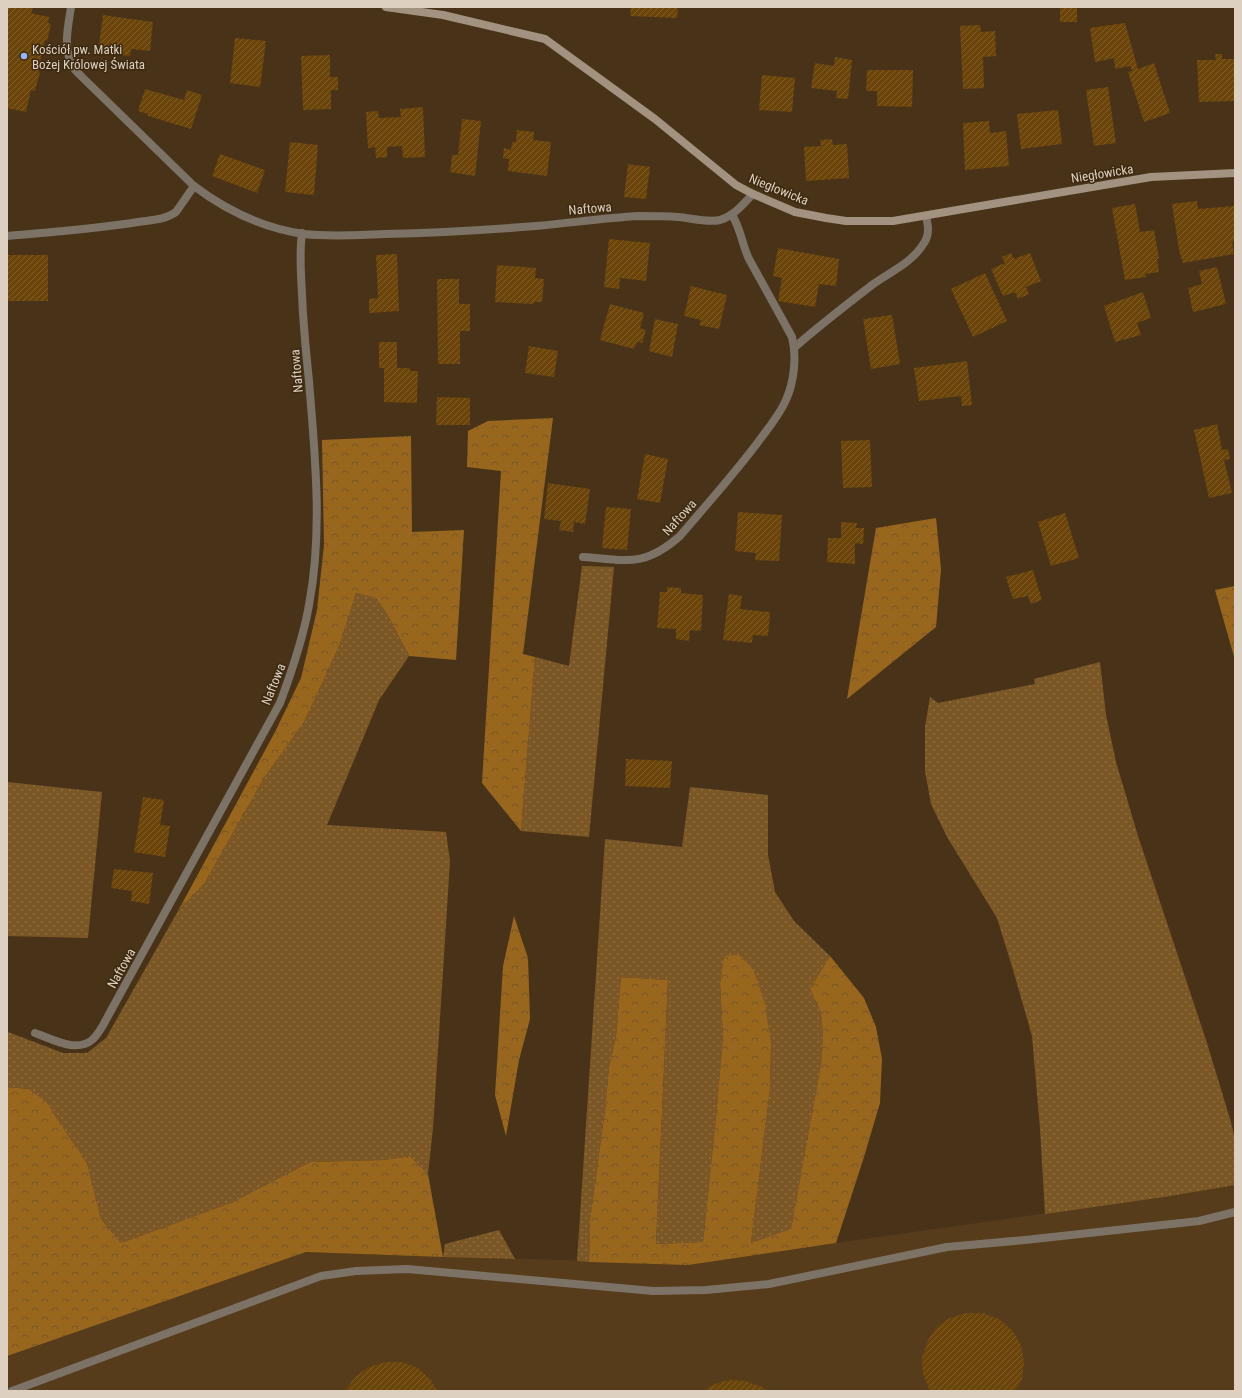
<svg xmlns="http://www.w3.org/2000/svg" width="1242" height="1398" font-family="'Roboto Condensed',sans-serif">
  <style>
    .built { fill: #563c1b }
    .grass { fill: url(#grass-dots) }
    .forest { fill: url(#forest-crowns) }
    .building { fill: url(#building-hatch) }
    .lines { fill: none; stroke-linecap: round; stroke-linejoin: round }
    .lane { stroke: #7c7266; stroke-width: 8 }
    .secondary { stroke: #a2927f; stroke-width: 8 }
    .poi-dot { fill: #91b8fd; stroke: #3d290f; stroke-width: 1.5 }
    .labels { text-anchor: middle; stroke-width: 3; stroke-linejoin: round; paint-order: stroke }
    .poi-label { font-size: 13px; fill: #ddd0c1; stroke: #3d290f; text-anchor: start }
    .street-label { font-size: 13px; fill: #ddd0c1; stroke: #3d290f }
  </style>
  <defs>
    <pattern id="grass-dots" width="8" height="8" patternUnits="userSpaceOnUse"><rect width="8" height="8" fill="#7c5726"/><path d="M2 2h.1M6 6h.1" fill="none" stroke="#8e6e44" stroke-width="1.8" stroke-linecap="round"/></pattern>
    <pattern id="forest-crowns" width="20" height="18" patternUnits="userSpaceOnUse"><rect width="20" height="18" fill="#99661d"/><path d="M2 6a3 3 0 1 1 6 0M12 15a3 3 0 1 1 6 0" fill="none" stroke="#765629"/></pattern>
    <pattern id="building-hatch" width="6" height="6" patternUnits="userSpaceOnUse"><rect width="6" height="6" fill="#6a4409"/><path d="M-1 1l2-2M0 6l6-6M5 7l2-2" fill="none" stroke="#7f5e2b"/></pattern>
  </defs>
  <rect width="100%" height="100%" fill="#483319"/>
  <path class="built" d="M1235,1184V1391H7V1355L104,1320L306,1252L687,1264L1097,1206Z"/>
  <g class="grass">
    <path d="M582,566L614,567L589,837L521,831L535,657L569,666Z"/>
    <path d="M356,593L376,598L390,619L409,656L379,700L327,825L446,832L450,861L433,1128L428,1174L410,1156L384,1160L310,1162L233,1202L121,1243L101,1219L87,1163L57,1121L47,1102L29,1089L7,1087L8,1032L63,1053H87L106,1038L178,911L204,884L264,778L304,722L340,644Z"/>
    <path d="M1100,662L1106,715L1116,762L1138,836L1207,1043L1230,1119L1235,1139V1185L1164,1197L1045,1214L1040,1128L1032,1036L1014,973L997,918L947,837L931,804L925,771V727L930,697L938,703L1035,684L1034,679Z"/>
    <path d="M7,782L102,792L88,938L7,936Z"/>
    <path d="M690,787L768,795V855L775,892L794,921L830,956L810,989L821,1013L823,1036L821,1064L791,1230L751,1243L770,1089L771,1045L724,956L720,983L723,1037L716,1117L703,1242L656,1244L668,980L621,977L616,1037L609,1067L605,1110L590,1220L589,1262L577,1261L605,839L682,847Z"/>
    <path d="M499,1230L515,1259L443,1257L445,1244Z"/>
  </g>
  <g class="forest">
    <path d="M553,418L523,654L535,657L521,831L482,783L501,471L467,467L468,431L488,421Z"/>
    <path d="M411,436L412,532L464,530L456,660L409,656L390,619L376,598L356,593L340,644L304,722L264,778L204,884L178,911L275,732L301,678L317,610L324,545L322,440Z"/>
    <path d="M936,518L941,569L936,627L847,699L876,528Z"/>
    <path d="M1235,586V660L1215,590Z"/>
    <path d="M514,916L528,958L530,1019L519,1060L506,1136L495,1095L503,966Z"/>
    <path d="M739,955L753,969L765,1004L771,1045L770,1089L751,1243L791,1229L821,1064L823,1036L821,1013L810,989L830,956L864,998L876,1027L882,1059L880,1103L864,1157L836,1243L688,1265L589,1262L590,1220L605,1110L609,1067L616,1037L621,977L668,980L656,1244L703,1242L716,1117L723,1037L720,983L724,956Z"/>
    <path d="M7,1087L29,1089L47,1102L58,1121L87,1163L101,1219L121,1243L233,1202L310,1162L384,1160L410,1156L428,1174L443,1257L306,1252L7,1356Z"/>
  </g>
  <g class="building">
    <path d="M7,7H33L31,13L49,17L48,23L51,24L47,41L45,40L38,71L40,72L35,91L31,90L26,112L7,108Z"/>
    <path d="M631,7H678L677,18L630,16Z"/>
    <rect x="1060" y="7" width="17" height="15"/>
    <path d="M103,15L153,22L150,51L131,49L130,56L98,52Z"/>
    <path d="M1125,23L1138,69L1154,63L1170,113L1144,122L1128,72L1132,71L1130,66L1115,69L1114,58L1095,62L1090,28Z"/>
    <path d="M980,25L981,32L995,31L996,56L983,57L984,88L963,89L960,26Z"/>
    <path d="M235,38L266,41L260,87L230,83Z"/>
    <path d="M1215,54H1222V59H1235V101L1199,102L1197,60H1216Z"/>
    <path d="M330,55V77H338V90H331V109L303,110L301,56Z"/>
    <path d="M835,57L852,60L848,99L836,98L837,91L811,88L815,63L834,66Z"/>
    <path d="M867,70H913L912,107L877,106V91H866Z"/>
    <path d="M762,75L795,78L792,112L759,110Z"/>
    <path d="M1108,87L1116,143L1094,146L1086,90Z"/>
    <path d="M145,89L184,100L187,90L202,95L191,129L148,116V114L138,111Z"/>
    <path d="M423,107L425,157L403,158L402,146L387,147V157L376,158L375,147L368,148L366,112L378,111L379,118L401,117L400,109Z"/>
    <path d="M1058,110L1062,144L1021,149L1017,114Z"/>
    <path d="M462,119L481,121L475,176L450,172L452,155H458Z"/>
    <path d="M989,121L990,133L1006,131L1009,166L965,170L963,123Z"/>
    <path d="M517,130L534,132L533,140L551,142L547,176L508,171L509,159L503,158L504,148L511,150L512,142H516Z"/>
    <path d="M832,139L833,145L847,144L849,178L806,181L804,147L821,146L820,140Z"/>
    <path d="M290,142L318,145L314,195L285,192Z"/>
    <path d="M220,154L265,170L257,193L212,176Z"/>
    <path d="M628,164L650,167L646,199L624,197Z"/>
    <path d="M1197,201L1198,209L1235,206V241L1232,242L1234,254L1183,263L1179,250L1172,204Z"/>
    <path d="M1135,204L1140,232L1154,230L1159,258L1157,259L1159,272L1145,274L1146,277L1125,280L1112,208Z"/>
    <path d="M609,239L650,243L646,281L620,278L619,289L604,287Z"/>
    <path d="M778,248L839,259L836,286L819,284L815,307L778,301L782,278L773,276Z"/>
    <path d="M1011,253L1014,259L1030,253L1041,281L1026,287L1029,294L1018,299L1015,292L1003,296L991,269L1005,263L1002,257Z"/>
    <path d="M397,254L399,311L369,313V299L378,298L376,255Z"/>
    <rect x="7" y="255" width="41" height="46"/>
    <path d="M497,265L536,268L535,278L544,279L542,302H534V304L495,302Z"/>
    <path d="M1217,267L1226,304L1193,312L1188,288L1202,284L1199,271Z"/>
    <path d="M985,273L1007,321L973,337L951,289Z"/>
    <path d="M437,279H459V304H470V331H460V364H438Z"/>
    <path d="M691,286L727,295L719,329L699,325L701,320L684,316Z"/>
    <path d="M1143,292L1151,318L1137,323L1141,335L1115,342L1104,306Z"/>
    <path d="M610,304L644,313L640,328L646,330L642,343L637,342L634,349L600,340Z"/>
    <path d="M892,315L900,364L871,369L863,319Z"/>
    <path d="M655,319L678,324L672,357L649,351Z"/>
    <path d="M379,342H397V368H410V371H418L417,403L384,402V368H379Z"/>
    <path d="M529,346L558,351L554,377L525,373Z"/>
    <path d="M967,361L972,405L962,406L961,396L919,401L914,368Z"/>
    <path d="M437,397L470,398V425H436Z"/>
    <path d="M1217,424L1222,450L1228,449L1230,459L1224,460L1232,493L1209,498L1194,430Z"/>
    <path d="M870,440L872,487L843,488L841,441Z"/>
    <path d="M645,454L668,459L660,503L637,499Z"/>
    <path d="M548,483L590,489L585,524L574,522L573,532L559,530L561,521L544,519Z"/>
    <path d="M606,507L631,509L627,550L602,548Z"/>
    <path d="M738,512L782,515L779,561L755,560L756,553L735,551Z"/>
    <path d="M1065,513L1079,558L1051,566L1038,522Z"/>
    <path d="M841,522L857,523L856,528H864L863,544L855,543V564L827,562L828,538H841Z"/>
    <path d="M1033,570L1042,600L1031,604L1028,596L1013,599L1006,577Z"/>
    <path d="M667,587L681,588V593L703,595L701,631L690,630L689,641L676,639V629L657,628L660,592H667Z"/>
    <path d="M729,594L742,596L740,609L770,612L768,636L753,635L752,643L723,640Z"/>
    <path d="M626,759L672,761L670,788L625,786Z"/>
    <path d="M143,797L164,800L160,825L170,826L165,857L134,852Z"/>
    <path d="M114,869L153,873L149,904L131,901L132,891L111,888Z"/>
    <path d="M966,1313H983L999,1319L1012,1330L1021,1345L1024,1362L1022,1379L1015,1391H931L929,1389L923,1374L922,1358L927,1342L936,1328L950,1318Z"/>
    <path d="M385,1362H402L418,1368L431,1380L437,1391H345L355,1377L369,1367Z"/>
    <path d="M728,1380L745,1381L762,1387L766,1391H704L712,1385Z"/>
  </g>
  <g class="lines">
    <g class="lane">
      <path d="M71,7C68,27 63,47 72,66C75,70 79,74 83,78L194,186C227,211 263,228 304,234C330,237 358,235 385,234C436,233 486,230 536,226C570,223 604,218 639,216C652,216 665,216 678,217C691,218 707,223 720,220C734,216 743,204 753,194"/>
      <path d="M7,236C51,232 95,229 138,222C151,220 165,220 176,212L194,186"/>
      <path d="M795,347C820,325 846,305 872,285C890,272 912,263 924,243C930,234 928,225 926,216"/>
      <path d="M583,557C626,560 644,568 680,536C707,504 736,472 761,438C770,426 780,414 786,400C794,382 797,357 792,337L749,259C742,245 741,229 732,215"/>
      <path d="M35,1033C52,1039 76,1053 92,1040C99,1034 104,1024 108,1016L280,703C292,671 303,639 309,605C323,531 315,455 309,381C306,352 303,323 302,294C301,273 299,254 302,233"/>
      <path d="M12,1391L321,1276L356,1271L407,1269L653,1291L706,1290L769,1284L947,1247L1025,1240L1199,1221L1235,1212"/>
    </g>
    <path class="secondary" d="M386,7L443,15L545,39L655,119L736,185L753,194L795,212L826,218L846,221H893L1151,177L1235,173"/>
  </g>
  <circle class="poi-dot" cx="24" cy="56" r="4"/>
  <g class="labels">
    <g class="poi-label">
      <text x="32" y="54">Kościół pw. Matki<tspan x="32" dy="15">Bożej Królowej Świata</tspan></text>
    </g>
    <g class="street-label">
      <text transform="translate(1102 173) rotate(-9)" y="5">Niegłowicka</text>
      <text transform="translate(779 189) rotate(22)" y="5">Niegłowicka</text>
      <text transform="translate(590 208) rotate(-5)" y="5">Naftowa</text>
      <text transform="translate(296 371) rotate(-95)" y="5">Naftowa</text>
      <text transform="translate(679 517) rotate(-48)" y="5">Naftowa</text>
      <text transform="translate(273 684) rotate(-68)" y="5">Naftowa</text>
      <text transform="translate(121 968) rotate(-61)" y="5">Naftowa</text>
    </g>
  </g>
  <rect width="1242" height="1398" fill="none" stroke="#ddd0c1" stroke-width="16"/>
</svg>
